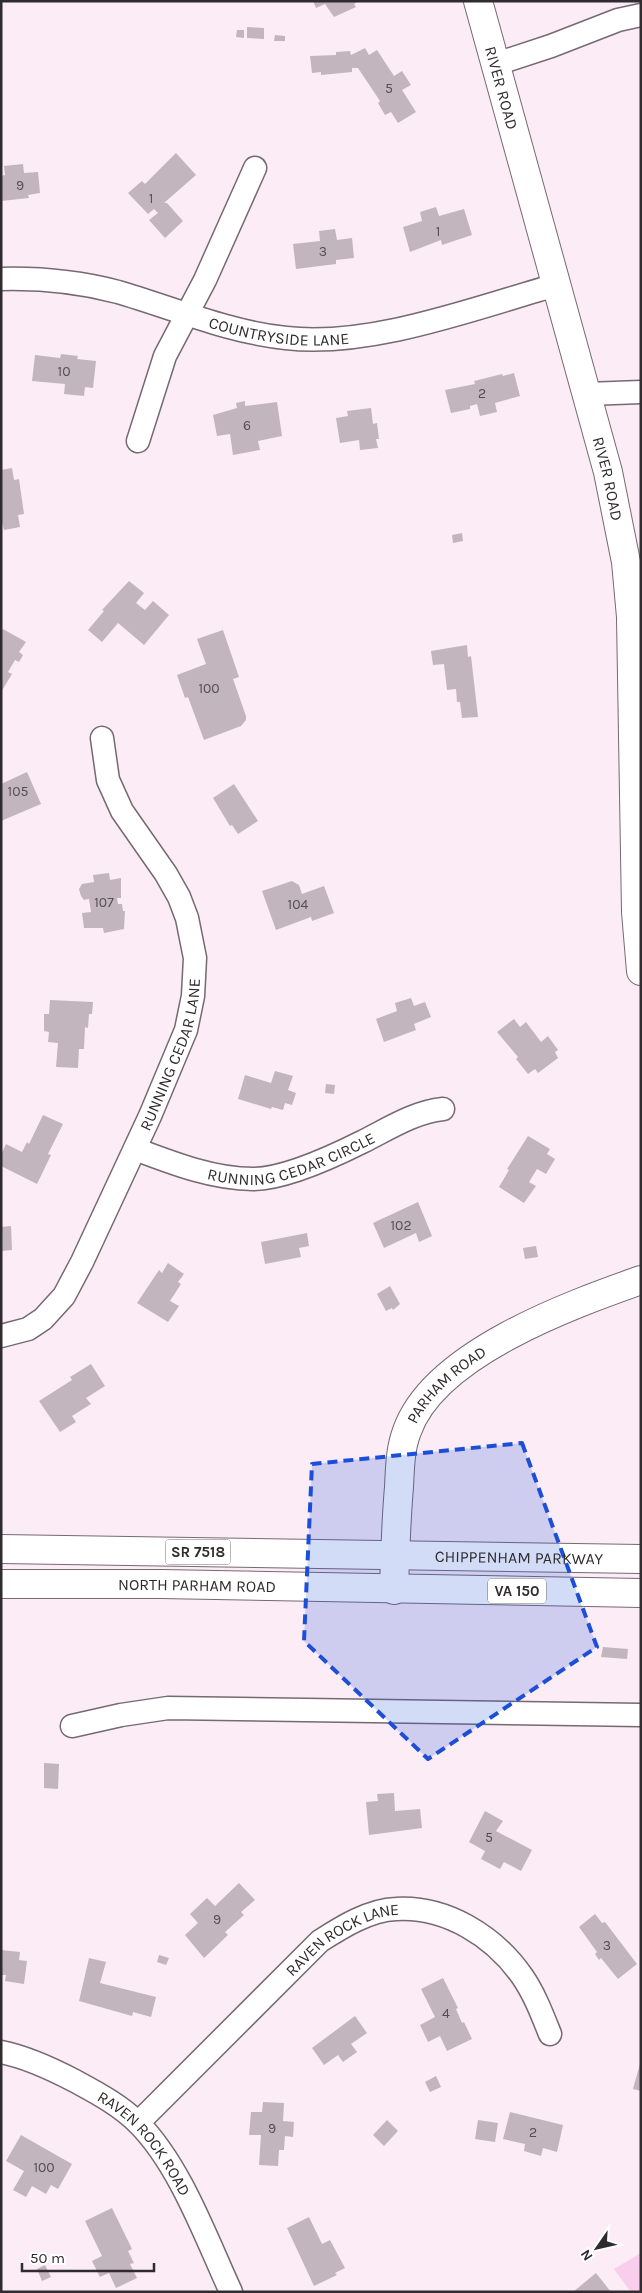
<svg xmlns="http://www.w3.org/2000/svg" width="642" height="2293" font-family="Karla,sans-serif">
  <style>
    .green { fill: #f9ceed }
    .building { fill: #c3b5be }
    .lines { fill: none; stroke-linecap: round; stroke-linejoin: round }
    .minor-casing { stroke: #766972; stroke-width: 25 }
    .major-casing { stroke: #766972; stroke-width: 30 }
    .highway-casing { stroke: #766972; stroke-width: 30 }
    .minor { stroke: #fff; stroke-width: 22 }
    .major { stroke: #fff; stroke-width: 28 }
    .highway { stroke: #fff; stroke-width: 28 }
    .marked { fill: #1d4ed8; fill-opacity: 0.2; stroke: #1d4ed8; stroke-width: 4; stroke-dasharray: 10 6; stroke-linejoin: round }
    .labels { text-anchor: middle; stroke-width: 4; stroke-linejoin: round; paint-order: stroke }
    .number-label { font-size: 14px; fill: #554e52 }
    .shield { fill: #fff; stroke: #6e6b6d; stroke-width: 1 }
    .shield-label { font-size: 15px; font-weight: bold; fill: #302b2e }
    .street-label { font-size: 16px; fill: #302b2e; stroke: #fff }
  </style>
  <rect width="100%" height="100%" fill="#fbecf6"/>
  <path class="green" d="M641,2253V2292H631L614,2269Z"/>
  <g class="building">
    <path d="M313,1H359L354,4L356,7L334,17L325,4L316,8Z"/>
    <path d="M247,27L264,28V39L247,38Z"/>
    <path d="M237,30H244V38L236,37Z"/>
    <path d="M275,35L285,36V41H274Z"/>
    <path d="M365,48L369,55L377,50L394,76L402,71L411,85L402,90L416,112L398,123L391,112L385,115L378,103L380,101L358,68H352V72L321,75V72L312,73L310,56L336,55V52L350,51L351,55Z"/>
    <path d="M176,153L196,175L164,203H167L183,221L165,238L149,220L158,213L154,209L148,214L128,193L142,181L145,184Z"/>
    <path d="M23,164L24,173L38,172L40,193L28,195L29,198L1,201V176L5,175L4,166Z"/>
    <path d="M436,207L439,216L464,209L472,235L442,245L441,240L410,252L403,227L422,221L420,212Z"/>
    <path d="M335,229L337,240L352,238L354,258L336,260V264L296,269L293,244L320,241L319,231Z"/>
    <path d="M61,354L78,356L77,359L96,361L93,388L85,387L84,396L64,394L65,384L32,381L35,355L60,358Z"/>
    <path d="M514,373L520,396L495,403L497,412L480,416L477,404L470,406V409L451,413L445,390L475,384L474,381L502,374L503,376Z"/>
    <path d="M245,401V406L277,402L282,436L258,441L260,450L233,455L230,434L217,436L213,415L237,408L236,403Z"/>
    <path d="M371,408L373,424L377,423L379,439H376L378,448L360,450L359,440L340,443L336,418L348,416L347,411Z"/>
    <path d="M12,468L14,480L19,479L24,514L18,515L20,527L4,530L1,517V470Z"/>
    <path d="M462,533L463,541L453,543L452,535Z"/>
    <path d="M129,581L144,593L136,603L145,610L153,601L169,615L144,645L118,623L102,642L88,630L104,611L102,610Z"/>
    <path d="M3,629L26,642L19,652L23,655L19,662L15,660L8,672L12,674L1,692V632Z"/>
    <path d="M223,630L239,677L233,679L246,716V720L241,726L204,740L188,697L185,698L177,675L206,664L197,639Z"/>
    <path d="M467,645L468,657L471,656L478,717L462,718L460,702H457L456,689L447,690L444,664L433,665L431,651Z"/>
    <path d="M27,772L41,804L1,821V784Z"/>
    <path d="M234,784L258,821L238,834L232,825L230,826L213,798Z"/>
    <path d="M109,873L110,880L121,878V898H117L118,904H122L123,911H125L124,929L104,933L103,928H84L82,913L91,912L89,899L84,900L81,896L79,889L82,884L94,882L93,875Z"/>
    <path d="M292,881L299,885L302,894L324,886L334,913L312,921L311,917L276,930L262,891Z"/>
    <path d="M411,998L414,1006L425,1002L431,1017L414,1024L416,1030L384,1042L376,1019L397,1011L395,1003Z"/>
    <path d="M50,1000L93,1002L92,1014H89L88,1028L85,1027L84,1049H79L78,1068L56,1067L58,1043L48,1042L49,1032L44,1031V1014H49Z"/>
    <path d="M514,1019L520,1027L526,1022L541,1042L548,1036L558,1050L555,1052L558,1058L538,1073L535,1069L528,1074L516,1059L518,1057L497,1032Z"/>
    <path d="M275,1071L293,1076L288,1090L296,1093L292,1105L285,1103L283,1110L272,1107L271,1109L238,1099L245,1075L271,1083Z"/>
    <path d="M326,1084L335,1085L334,1094L325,1093Z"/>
    <path d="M43,1115L63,1124L48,1154L51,1155L37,1184L1,1166V1155L6,1144L22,1152L27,1142L29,1144Z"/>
    <path d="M528,1136L550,1149L547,1154L555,1159L546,1174L537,1169L529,1182L536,1186L524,1203L499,1187L509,1170L507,1169Z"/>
    <path d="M418,1202L432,1236L419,1242L416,1233L384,1248L373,1223Z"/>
    <path d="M11,1226L12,1250L1,1251V1227Z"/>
    <path d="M307,1233L309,1246L299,1248L301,1257L265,1264L261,1242Z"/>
    <path d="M536,1246L538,1257L525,1259L523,1248Z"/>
    <path d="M168,1263L184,1274L178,1282L181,1284L170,1301L179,1306L168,1322L137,1303L159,1270L162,1273Z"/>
    <path d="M390,1286L400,1304L393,1310L392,1308L386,1311L377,1294Z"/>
    <path d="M91,1364L105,1386L86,1398L91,1404L72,1416L76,1422L60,1432L39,1401L72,1380L70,1377Z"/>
    <path d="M603,1647L628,1649L627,1659L601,1657Z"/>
    <path d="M44,1763L59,1764L58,1789L44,1788Z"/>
    <path d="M394,1793L395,1811L420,1809L422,1828L369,1835L366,1802L378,1801L377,1794Z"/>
    <path d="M485,1811L503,1821L496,1831L532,1850L521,1871L504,1862L500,1869L481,1859L485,1851L469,1842Z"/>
    <path d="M239,1883L255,1900L241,1912L244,1915L225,1932L228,1935L204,1958L185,1935L198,1923L190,1914L207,1898L215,1906Z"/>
    <path d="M595,1914L602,1923L605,1922L637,1964L618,1979L601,1958L599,1960L595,1954L597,1952L579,1927Z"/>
    <path d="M1,1950L20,1952L19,1960L27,1961L24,1984L5,1981L6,1975H1Z"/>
    <path d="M159,1955L169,1958L166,1965L157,1962Z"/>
    <path d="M89,1958L106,1962L100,1983L156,1997L151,2017L133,2012L132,2016L79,2001Z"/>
    <path d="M443,1978L458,2008L456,2009L462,2023L464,2022L472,2039L447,2051L440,2036L428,2042L420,2025L435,2017L421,1989Z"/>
    <path d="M355,2016L367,2033L351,2044L357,2052L343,2062L338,2055L324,2065L312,2048Z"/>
    <path d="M640,2064H641V2091L633,2089Z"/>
    <path d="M436,2076L441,2087L430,2092L425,2082Z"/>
    <path d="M263,2102L284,2103L283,2121L294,2122L293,2137L285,2136L284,2150H279L278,2166L259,2165L261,2135H249L251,2112H262Z"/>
    <path d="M510,2112L563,2125L557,2152L543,2148L541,2156L524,2151L525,2144L503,2139Z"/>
    <path d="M387,2120L398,2131L384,2146L373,2135Z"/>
    <path d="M478,2120L498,2123L495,2142L475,2139Z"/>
    <path d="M21,2135L72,2164L58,2189L51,2185L46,2194L32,2186L26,2197L13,2190L24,2171L6,2161Z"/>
    <path d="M112,2208L132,2249L128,2251L134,2263L130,2264L137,2278L116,2288L109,2273L100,2277L92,2261L102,2256L85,2221Z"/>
    <path d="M309,2217L322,2244L330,2240L345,2268L335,2273L337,2275L314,2286L287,2228Z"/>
    <path d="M45,2265L51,2277L42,2281L37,2269Z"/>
    <path d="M596,2273L611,2292H573Z"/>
  </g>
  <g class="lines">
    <g class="minor-casing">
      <g id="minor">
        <path d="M496,64L551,46L618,20L641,15"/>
        <path id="s1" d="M1,279C40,278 80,282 118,292C173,308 228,332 286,338C370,348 475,308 556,285"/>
        <path d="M587,394L641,392"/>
        <path d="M138,441L165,356L205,280L255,168"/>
        <path id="s2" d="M135,1149C172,1163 213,1179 253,1179C284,1179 334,1156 362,1142C388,1129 414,1112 443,1109"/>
        <path id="s3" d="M1,1336L28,1329L43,1319L64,1296L82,1262L150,1116L186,1030L193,996L195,958L187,918L179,897L166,874L122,811L108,780L102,738"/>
        <path d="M72,1726L121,1715L168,1708L641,1715"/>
        <path id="s4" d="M1,2052C27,2057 52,2069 75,2081C97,2093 120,2105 138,2123C180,2165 206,2238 231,2292"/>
        <path id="s5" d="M138,2123L320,1941C342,1927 369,1910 396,1909C446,1906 494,1936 522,1976C534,1993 542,2014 550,2034"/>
      </g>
    </g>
    <g class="major-casing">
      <g id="major">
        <path id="s6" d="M478,1L608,472L626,562L631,617L636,912L641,971"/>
        <path id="s7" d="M394,1590C395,1556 396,1521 399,1487C400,1468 400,1449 407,1431C434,1354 570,1305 641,1280"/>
      </g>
    </g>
    <g class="highway-casing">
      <g id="highway">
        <path id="s8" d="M1,1549L641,1559"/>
        <path id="s9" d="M1,1584H161L641,1593"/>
      </g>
    </g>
    <use href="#minor" class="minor"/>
    <use href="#major" class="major"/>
    <use href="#highway" class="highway"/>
  </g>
  <path class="marked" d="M522,1443L597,1647L428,1759L304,1641L312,1464Z"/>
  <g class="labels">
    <g class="number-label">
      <text x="389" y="93">5</text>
      <text x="20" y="190">9</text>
      <text x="151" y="203">1</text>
      <text x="438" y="236">1</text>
      <text x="323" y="256">3</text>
      <text x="64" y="376">10</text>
      <text x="482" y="398">2</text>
      <text x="247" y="430">6</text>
      <text x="209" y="693">100</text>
      <text x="18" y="796">105</text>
      <text x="104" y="907">107</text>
      <text x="298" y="909">104</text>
      <text x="401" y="1230">102</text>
      <text x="489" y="1842">5</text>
      <text x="217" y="1924">9</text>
      <text x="607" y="1950">3</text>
      <text x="446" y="2018">4</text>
      <text x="272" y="2133">9</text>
      <text x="533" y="2137">2</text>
      <text x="44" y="2172">100</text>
    </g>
    <g class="shield">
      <rect x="165.5" y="1539.5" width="65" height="25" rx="4"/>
      <rect x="488" y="1578.5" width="58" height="25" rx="4"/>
    </g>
    <g class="shield-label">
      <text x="198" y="1557">SR 7518</text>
      <text x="517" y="1596">VA 150</text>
    </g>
    <g class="street-label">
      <text dy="6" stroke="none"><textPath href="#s6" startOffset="90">RIVER ROAD</textPath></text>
      <text dy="6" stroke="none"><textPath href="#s1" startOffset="285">COUNTRYSIDE LANE</textPath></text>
      <text dy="6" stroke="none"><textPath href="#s6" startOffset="495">RIVER ROAD</textPath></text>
      <text dy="6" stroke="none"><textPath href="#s3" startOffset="342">RUNNING CEDAR LANE</textPath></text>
      <text dy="6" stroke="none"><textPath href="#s2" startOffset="164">RUNNING CEDAR CIRCLE</textPath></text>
      <text dy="6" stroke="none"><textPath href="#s7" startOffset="222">PARHAM ROAD</textPath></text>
      <text dy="6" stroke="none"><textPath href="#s8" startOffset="518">CHIPPENHAM PARKWAY</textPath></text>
      <text dy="6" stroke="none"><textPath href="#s9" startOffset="196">NORTH PARHAM ROAD</textPath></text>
      <text dy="6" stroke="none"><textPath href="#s5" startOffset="278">RAVEN ROCK LANE</textPath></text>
      <text dy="6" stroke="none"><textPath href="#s4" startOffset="175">RAVEN ROCK ROAD</textPath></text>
    </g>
  </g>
  <rect width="642" height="2293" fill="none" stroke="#302b2e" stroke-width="5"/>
  <g transform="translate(597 2248) rotate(236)" stroke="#ffffff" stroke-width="4" paint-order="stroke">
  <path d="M0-4L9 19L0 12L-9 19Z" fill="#302b2e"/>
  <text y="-8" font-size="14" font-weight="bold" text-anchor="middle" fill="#302b2e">N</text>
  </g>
  <path d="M22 2263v8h132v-8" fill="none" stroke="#302b2e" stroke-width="2.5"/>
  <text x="30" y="2263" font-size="15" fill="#302b2e" stroke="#ffffff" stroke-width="4" paint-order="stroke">50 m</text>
</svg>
